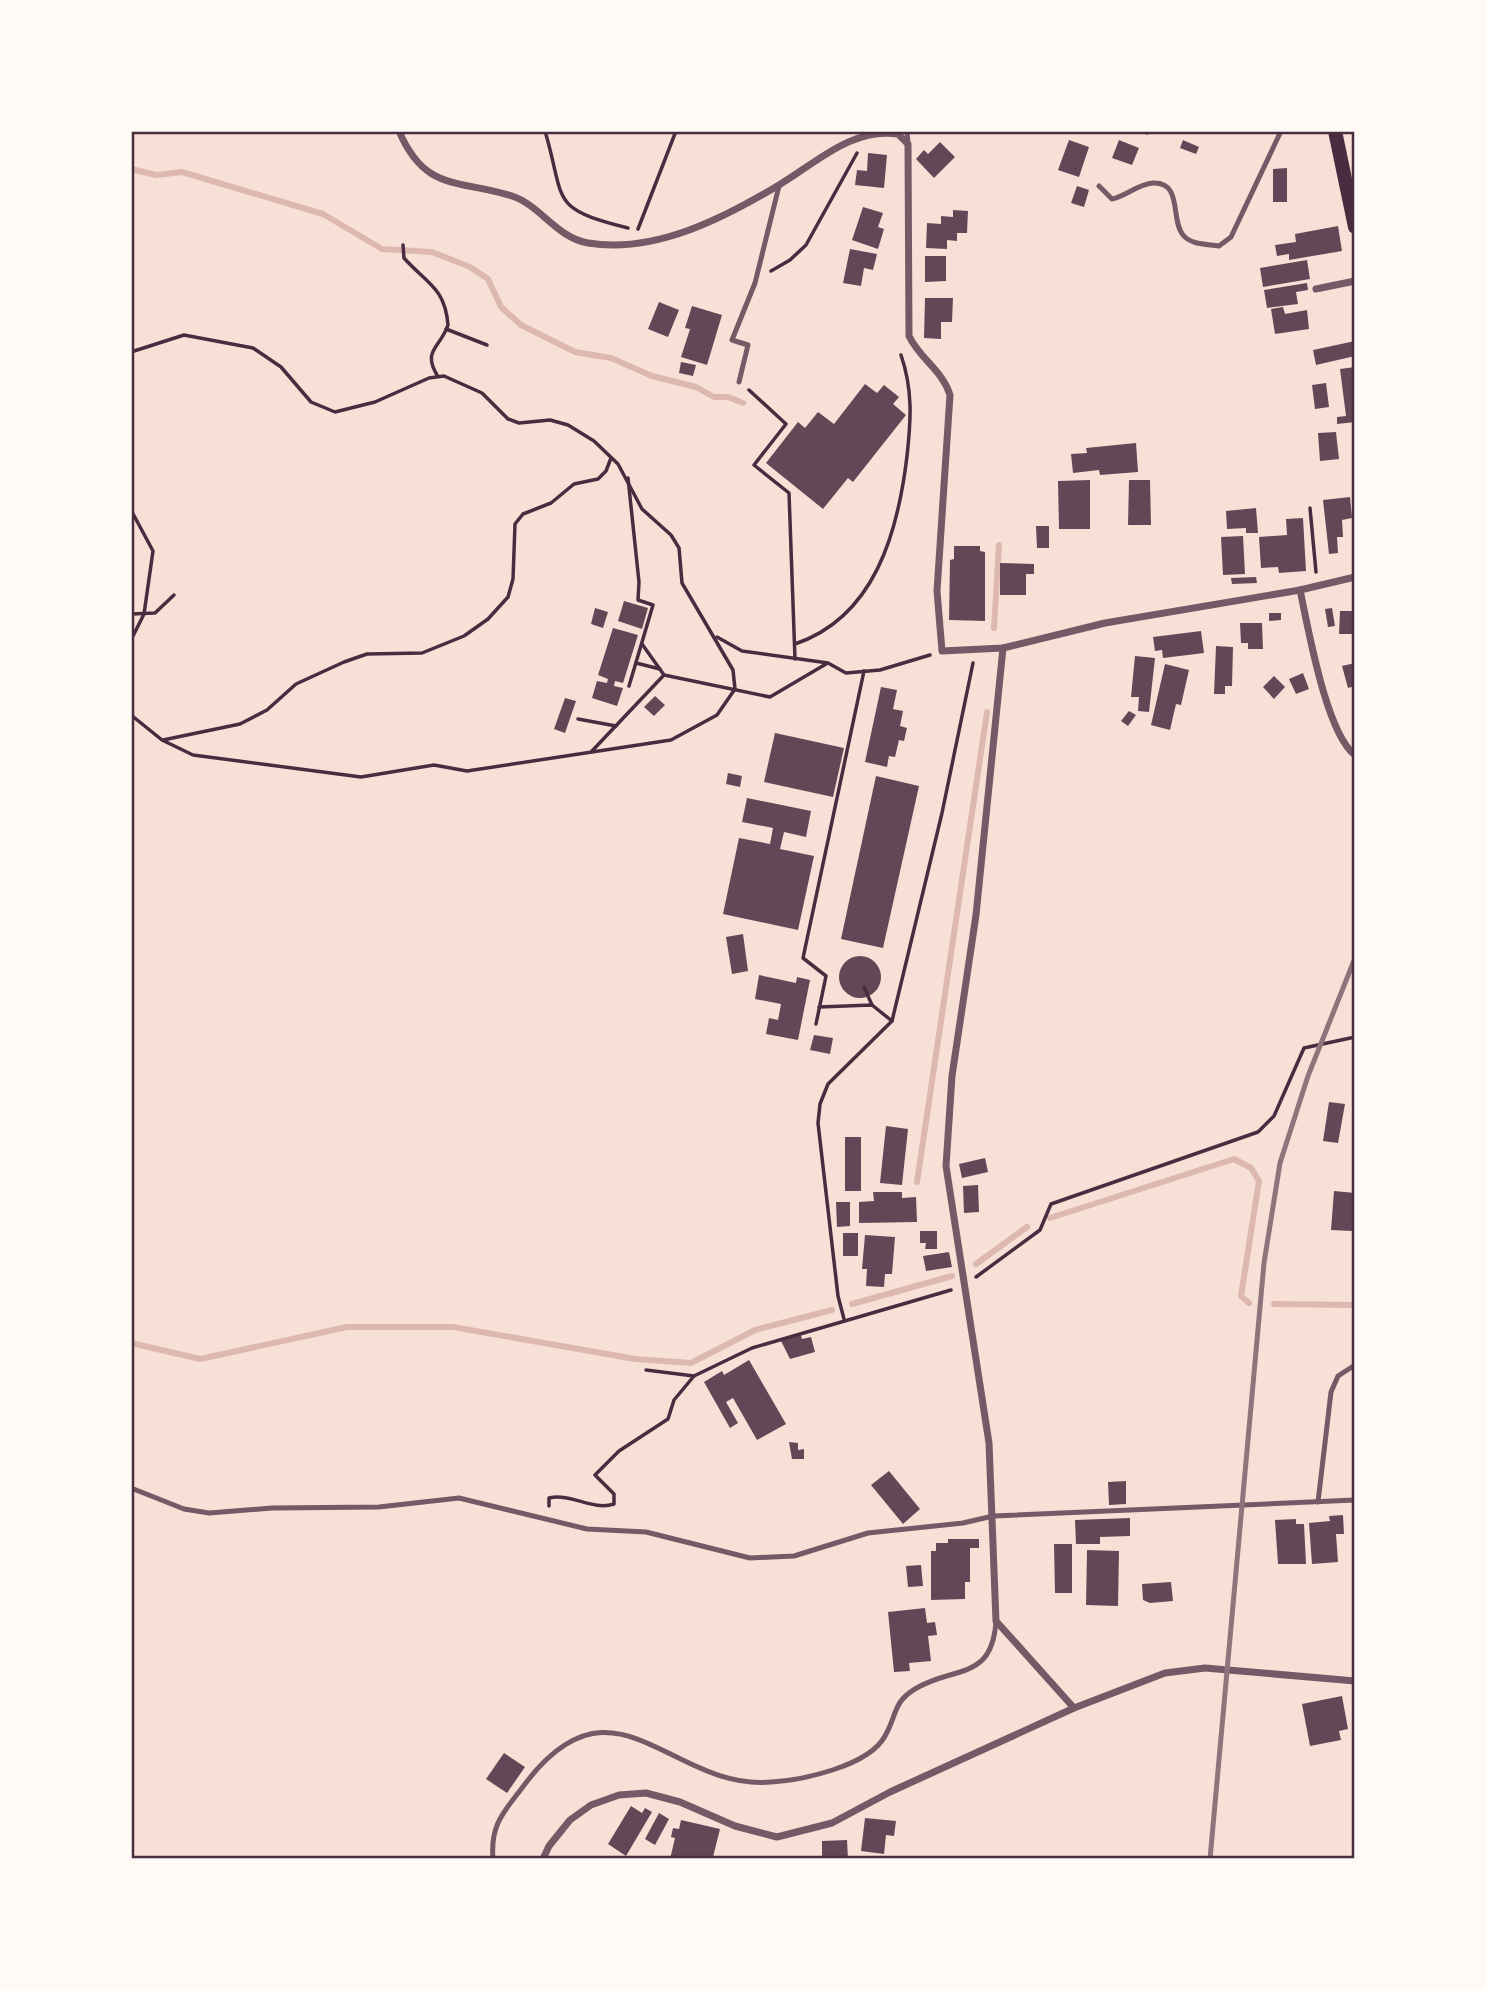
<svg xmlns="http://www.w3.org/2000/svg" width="1486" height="1990" font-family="Arial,sans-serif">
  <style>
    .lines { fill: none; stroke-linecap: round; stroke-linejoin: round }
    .stream { stroke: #dcb8b0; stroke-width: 6 }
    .building { fill: #644757 }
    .path { stroke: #4a2c40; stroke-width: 3.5 }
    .service { stroke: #755966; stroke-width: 5 }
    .minor { stroke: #755966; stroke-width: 7 }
    .secondary { stroke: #4a2c40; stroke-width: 14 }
    .rail { stroke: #8f747c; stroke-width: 5 }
    .neatline { fill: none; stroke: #4a2c40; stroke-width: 2.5 }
  </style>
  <rect width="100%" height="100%" fill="#f7e1d7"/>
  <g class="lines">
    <g class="stream">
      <path d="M131,169L156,175L182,172L323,214L382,249L432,252L470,267L488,279L501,307L521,325L575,352L611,358L652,376L696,387L714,397H728L743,403"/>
      <path d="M994,628L999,545"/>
      <path d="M917,1182L987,712"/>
      <path d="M1050,1218L1234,1159L1251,1168L1259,1181L1241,1296L1249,1303"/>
      <path d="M976,1264L1027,1227"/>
      <path d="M852,1304L952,1276"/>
      <path d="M1274,1304L1355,1305"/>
      <path d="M131,1343L200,1359L347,1327H453L635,1359L691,1363L755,1330L832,1310"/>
    </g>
  </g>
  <g class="building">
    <path d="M1069,140L1089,147L1079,177L1058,170Z"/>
    <path d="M1119,140L1139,148L1132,165L1112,158Z"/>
    <path d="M1183,140L1199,147L1196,154L1180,148Z"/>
    <path d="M940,142L955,157L934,178L916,159L924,150L928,154Z"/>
    <path d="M868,153L887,155L884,188L855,185L857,170L867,171Z"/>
    <path d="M1287,168V202H1273V169Z"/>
    <path d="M1077,186L1089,190L1084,207L1071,203Z"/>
    <path d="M863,207L883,213L878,227L884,229L878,249L852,240Z"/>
    <path d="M953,210L968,211L967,233H957V241L947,240V249L926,248L927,223L941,224V216L953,217Z"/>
    <path d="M1338,226L1342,251L1289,260V254L1277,256L1275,245L1296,242L1295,234Z"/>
    <path d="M850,249L877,254L873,270L864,268L861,286L843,283Z"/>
    <path d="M925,256H946V281L925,282Z"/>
    <path d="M1307,260L1310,279L1263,287L1260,268Z"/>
    <path d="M1307,283L1308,290L1296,292L1298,304L1267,308L1264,290Z"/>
    <path d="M925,298H953L952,322H941V339L924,338Z"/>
    <path d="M659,302L679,310L668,337L648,329Z"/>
    <path d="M692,306L722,315L707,365L681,357L690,329L685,328Z"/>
    <path d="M1283,307L1285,314L1307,310L1309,329L1275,334L1271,309Z"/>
    <path d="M1355,341V356L1316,365L1313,350Z"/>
    <path d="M681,362L696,365L693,376L679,373Z"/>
    <path d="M1355,367V422L1337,424V417L1346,416L1340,369Z"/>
    <path d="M1326,383L1329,407L1315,409L1312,385Z"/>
    <path d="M865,384L877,393L884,385L899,397L893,404L906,415L853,482L848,478L823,509L766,463L798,422L805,428L818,412L834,424Z"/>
    <path d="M1336,432L1339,459L1320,461L1318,433Z"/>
    <path d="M1136,443L1138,472L1100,475L1099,470L1073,473L1071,454L1087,453L1086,448Z"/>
    <path d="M1090,480V529H1059L1058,481Z"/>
    <path d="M1129,480H1150L1151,525H1128Z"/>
    <path d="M1350,497L1352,518L1342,520L1343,537H1337L1338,553L1329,554L1323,500Z"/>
    <path d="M1256,508L1258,533H1246V528L1227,529L1226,511Z"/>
    <path d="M1303,518L1306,571L1279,573L1278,567L1261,568L1259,537L1287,535L1286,519Z"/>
    <path d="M1036,526H1049V548H1037Z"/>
    <path d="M1243,536L1245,574L1223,575L1221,537Z"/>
    <path d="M954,546H980V551L985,552V621L949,620L950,560L954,559Z"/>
    <path d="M1000,563L1034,564V574H1026V595H1000Z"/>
    <path d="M1256,577L1257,583L1232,584L1231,578Z"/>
    <path d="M624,601L648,608L642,629L618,621Z"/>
    <path d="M595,608L608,612L603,628L591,624Z"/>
    <path d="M1332,608L1335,626L1328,627L1325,609Z"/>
    <path d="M1340,611H1355V634H1339Z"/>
    <path d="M1269,613H1281V620L1269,621Z"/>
    <path d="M1240,623H1262L1263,649H1248V643H1241Z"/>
    <path d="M613,628L638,635L623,683L615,681L614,686L623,688L617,706L592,698L597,681L607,683L608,679L598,675Z"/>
    <path d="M1201,631L1204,653L1163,658L1162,650L1155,651L1153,637Z"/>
    <path d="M1216,646L1233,647L1232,686H1225V694H1214Z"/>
    <path d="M1135,656L1155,658L1149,712L1138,711L1139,697H1131Z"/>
    <path d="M1355,663V686L1348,688L1342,666Z"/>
    <path d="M1165,664L1189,670L1181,705L1176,704L1170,730L1151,725Z"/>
    <path d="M1303,673L1309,689L1296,694L1289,679Z"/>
    <path d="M1274,676L1285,687L1274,699L1263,687Z"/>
    <path d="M881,687L897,690L893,709L903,711L900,726L907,728L904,741L899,740L895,757L889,756L887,767L865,762Z"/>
    <path d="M655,696L665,705L654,716L644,707Z"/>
    <path d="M565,698L576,701L565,733L554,729Z"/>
    <path d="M1129,711L1136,715L1128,726L1121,721Z"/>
    <path d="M775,733L844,748L833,797L764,782Z"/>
    <path d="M728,773L742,776L740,787L726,784Z"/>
    <path d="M876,776L919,786L883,948L841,939Z"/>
    <path d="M747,798L811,811L806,837L784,832L780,849L814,856L798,930L723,914L739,838L770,844L773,828L742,822Z"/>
    <path d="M743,934L748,971L732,974L726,937Z"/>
    <circle cx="860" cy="977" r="21"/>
    <path d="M759,975L796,983L797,977L810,980L798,1040L766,1034L769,1018L778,1020L781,1004L755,999Z"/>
    <path d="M814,1035L833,1038L830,1054L810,1050Z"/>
    <path d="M1329,1102L1345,1104L1338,1143L1323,1141Z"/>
    <path d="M886,1126L908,1129L902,1185L880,1183Z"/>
    <rect x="845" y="1137" width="16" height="54"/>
    <path d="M985,1158L988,1172L962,1178L959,1164Z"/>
    <path d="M978,1185L979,1212L964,1213L963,1186Z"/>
    <path d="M1334,1191L1355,1193L1352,1231L1331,1230Z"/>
    <path d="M873,1192H902V1198L916,1197L917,1222L859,1223V1202L874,1201Z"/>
    <path d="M836,1202H850V1226L837,1227Z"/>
    <path d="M920,1231H937V1249H925L926,1243H920Z"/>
    <rect x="843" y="1233" width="15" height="23"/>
    <path d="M865,1235L895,1237L892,1274H885L884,1287L866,1286L867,1269H862Z"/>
    <path d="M949,1252L952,1267L926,1271L923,1256Z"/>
    <path d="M801,1335L802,1339L811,1337L815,1352L790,1359L781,1341Z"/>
    <path d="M749,1360L786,1424L757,1440L733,1398L726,1402L738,1423L730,1428L704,1382L722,1371L724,1375Z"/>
    <path d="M789,1442L798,1443V1450L804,1449V1459H792Z"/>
    <path d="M889,1471L920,1509L903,1524L871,1485Z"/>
    <path d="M1126,1481V1504L1109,1505L1108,1482Z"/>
    <path d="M1343,1515L1344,1534H1336L1338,1562L1312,1564L1309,1523L1330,1521L1329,1516Z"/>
    <path d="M1130,1518V1536L1100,1537V1544H1076L1075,1520Z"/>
    <path d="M1296,1519V1524H1304L1306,1564H1278L1275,1520Z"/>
    <path d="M948,1539H979V1548H970V1582H965V1599L931,1600V1551H936V1543H948Z"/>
    <path d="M1054,1544H1072V1593H1055Z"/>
    <path d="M1087,1550L1119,1551L1118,1606L1086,1605Z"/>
    <path d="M921,1565L923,1586L908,1587L906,1566Z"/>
    <path d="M1171,1582L1173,1601L1150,1603L1143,1600L1142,1584Z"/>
    <path d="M925,1608L927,1623L935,1622L937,1635L928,1636L931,1661L909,1663L910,1671L894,1672L888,1612Z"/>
    <path d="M1342,1696L1348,1729L1339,1731L1341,1740L1310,1746L1302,1704Z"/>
    <path d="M504,1753L525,1767L507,1793L486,1779Z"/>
    <path d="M631,1806L642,1813L645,1808L652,1812L626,1856L608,1844Z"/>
    <path d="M659,1813L669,1819L655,1845L645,1839Z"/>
    <path d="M865,1818L896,1821L894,1836L886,1835L884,1854L861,1851Z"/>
    <path d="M681,1820L720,1829L713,1857L670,1859L675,1838L671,1837L673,1828L679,1829Z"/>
    <path d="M847,1840L848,1859H822V1841Z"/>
  </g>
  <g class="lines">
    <g class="path">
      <path d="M545,131C566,202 548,208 628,228"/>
      <path d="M1147,133L1148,131"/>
      <path d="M638,229L676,131"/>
      <path d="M403,245L404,258C426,283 445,287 448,325C441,347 422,350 437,375"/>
      <path d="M771,271L790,260L806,245L857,153"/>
      <path d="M446,329L487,345"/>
      <path d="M131,352L184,335L253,348L281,367L311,402L335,412L375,402L429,378L444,376L482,393L508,419L519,423L550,420L568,425L594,441L618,464L642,509L671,535L679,548L682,583L733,670L735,689L717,715L671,740L467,771L434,765L361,777L193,755L162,740L131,715"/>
      <path d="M749,390L786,424L754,465L789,493L795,659"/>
      <path d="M628,478L639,582L638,600L653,605L629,686"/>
      <path d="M1310,508L1316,572"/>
      <path d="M131,510L153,551L144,614L131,640"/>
      <path d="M131,614L155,613L174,595"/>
      <path d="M717,637L742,651L828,663L846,673L880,670L930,655"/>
      <path d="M642,644L664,675L770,697L826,664"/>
      <path d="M795,644C875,617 898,532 907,456C911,420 913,390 901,355"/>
      <path d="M636,663L660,669"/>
      <path d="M578,719L616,726"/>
      <path d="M163,740L240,724L267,710L296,684L344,662L367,654L422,653L464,636L488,619L508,597L513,579L515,524L523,514L551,503L574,484L598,479L606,471L611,458"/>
      <path d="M592,751L664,675"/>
      <path d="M864,987L872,1005"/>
      <path d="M819,1007L872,1005L892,1021"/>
      <path d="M816,1024L826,976L803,958L864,671"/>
      <path d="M976,1277L1040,1230L1051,1204L1258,1132L1274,1116L1304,1048L1355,1037"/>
      <path d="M844,1319L838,1296L818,1123L820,1104L828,1084L892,1021L942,813L973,663"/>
      <path d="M646,1370L694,1376"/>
      <path d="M549,1506V1498C572,1493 592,1511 614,1504V1494L595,1475L619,1451L668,1419L674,1400L694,1376L752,1348L951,1290"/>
    </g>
    <g class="service">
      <path d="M907,131L908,144"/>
      <path d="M1099,186L1112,199C1126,196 1138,184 1153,183C1183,182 1170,219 1183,235C1191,245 1207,244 1219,246L1231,237L1281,131"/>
      <path d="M739,382L748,345L732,340L755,283L779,186"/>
      <path d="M131,1488L184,1509L209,1513L272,1508L379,1507L459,1498L587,1529L646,1532L750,1558L794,1556L868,1533L963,1523L993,1516L1355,1500"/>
      <path d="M1318,1502L1331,1392L1338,1376L1355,1365"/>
      <path d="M493,1859C490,1823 505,1811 525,1784C615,1665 671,1791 771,1782C803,1780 869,1766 885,1736C897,1715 893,1702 915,1689C954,1665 992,1682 996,1621"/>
    </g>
    <g class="minor">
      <path d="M399,131C425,192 458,179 512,196C540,205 557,238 588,243C655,254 724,218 779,185C816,163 852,127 898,134L908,144L909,336C920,359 943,371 950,395L937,591L942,651L1003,648L1105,623L1300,590L1355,577"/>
      <path d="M1316,289L1355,281"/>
      <path d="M1300,590C1308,627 1326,733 1355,755"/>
      <path d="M1003,648L976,915L952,1076L946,1166L989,1443L996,1621L1074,1708"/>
      <path d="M543,1859L549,1846L570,1820L591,1805L619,1795L646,1793L680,1802L735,1826L777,1837L832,1823L890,1792L1074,1708L1165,1673L1205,1668L1355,1681"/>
    </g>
    <path class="secondary" d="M1335,131L1355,227"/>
    <path class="rail" d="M1210,1859L1264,1263L1280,1163L1308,1076L1355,958"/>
  </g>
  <rect width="1486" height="1990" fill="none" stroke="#fffaf5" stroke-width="266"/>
  <rect x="133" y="133" width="1220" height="1724" class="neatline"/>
</svg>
